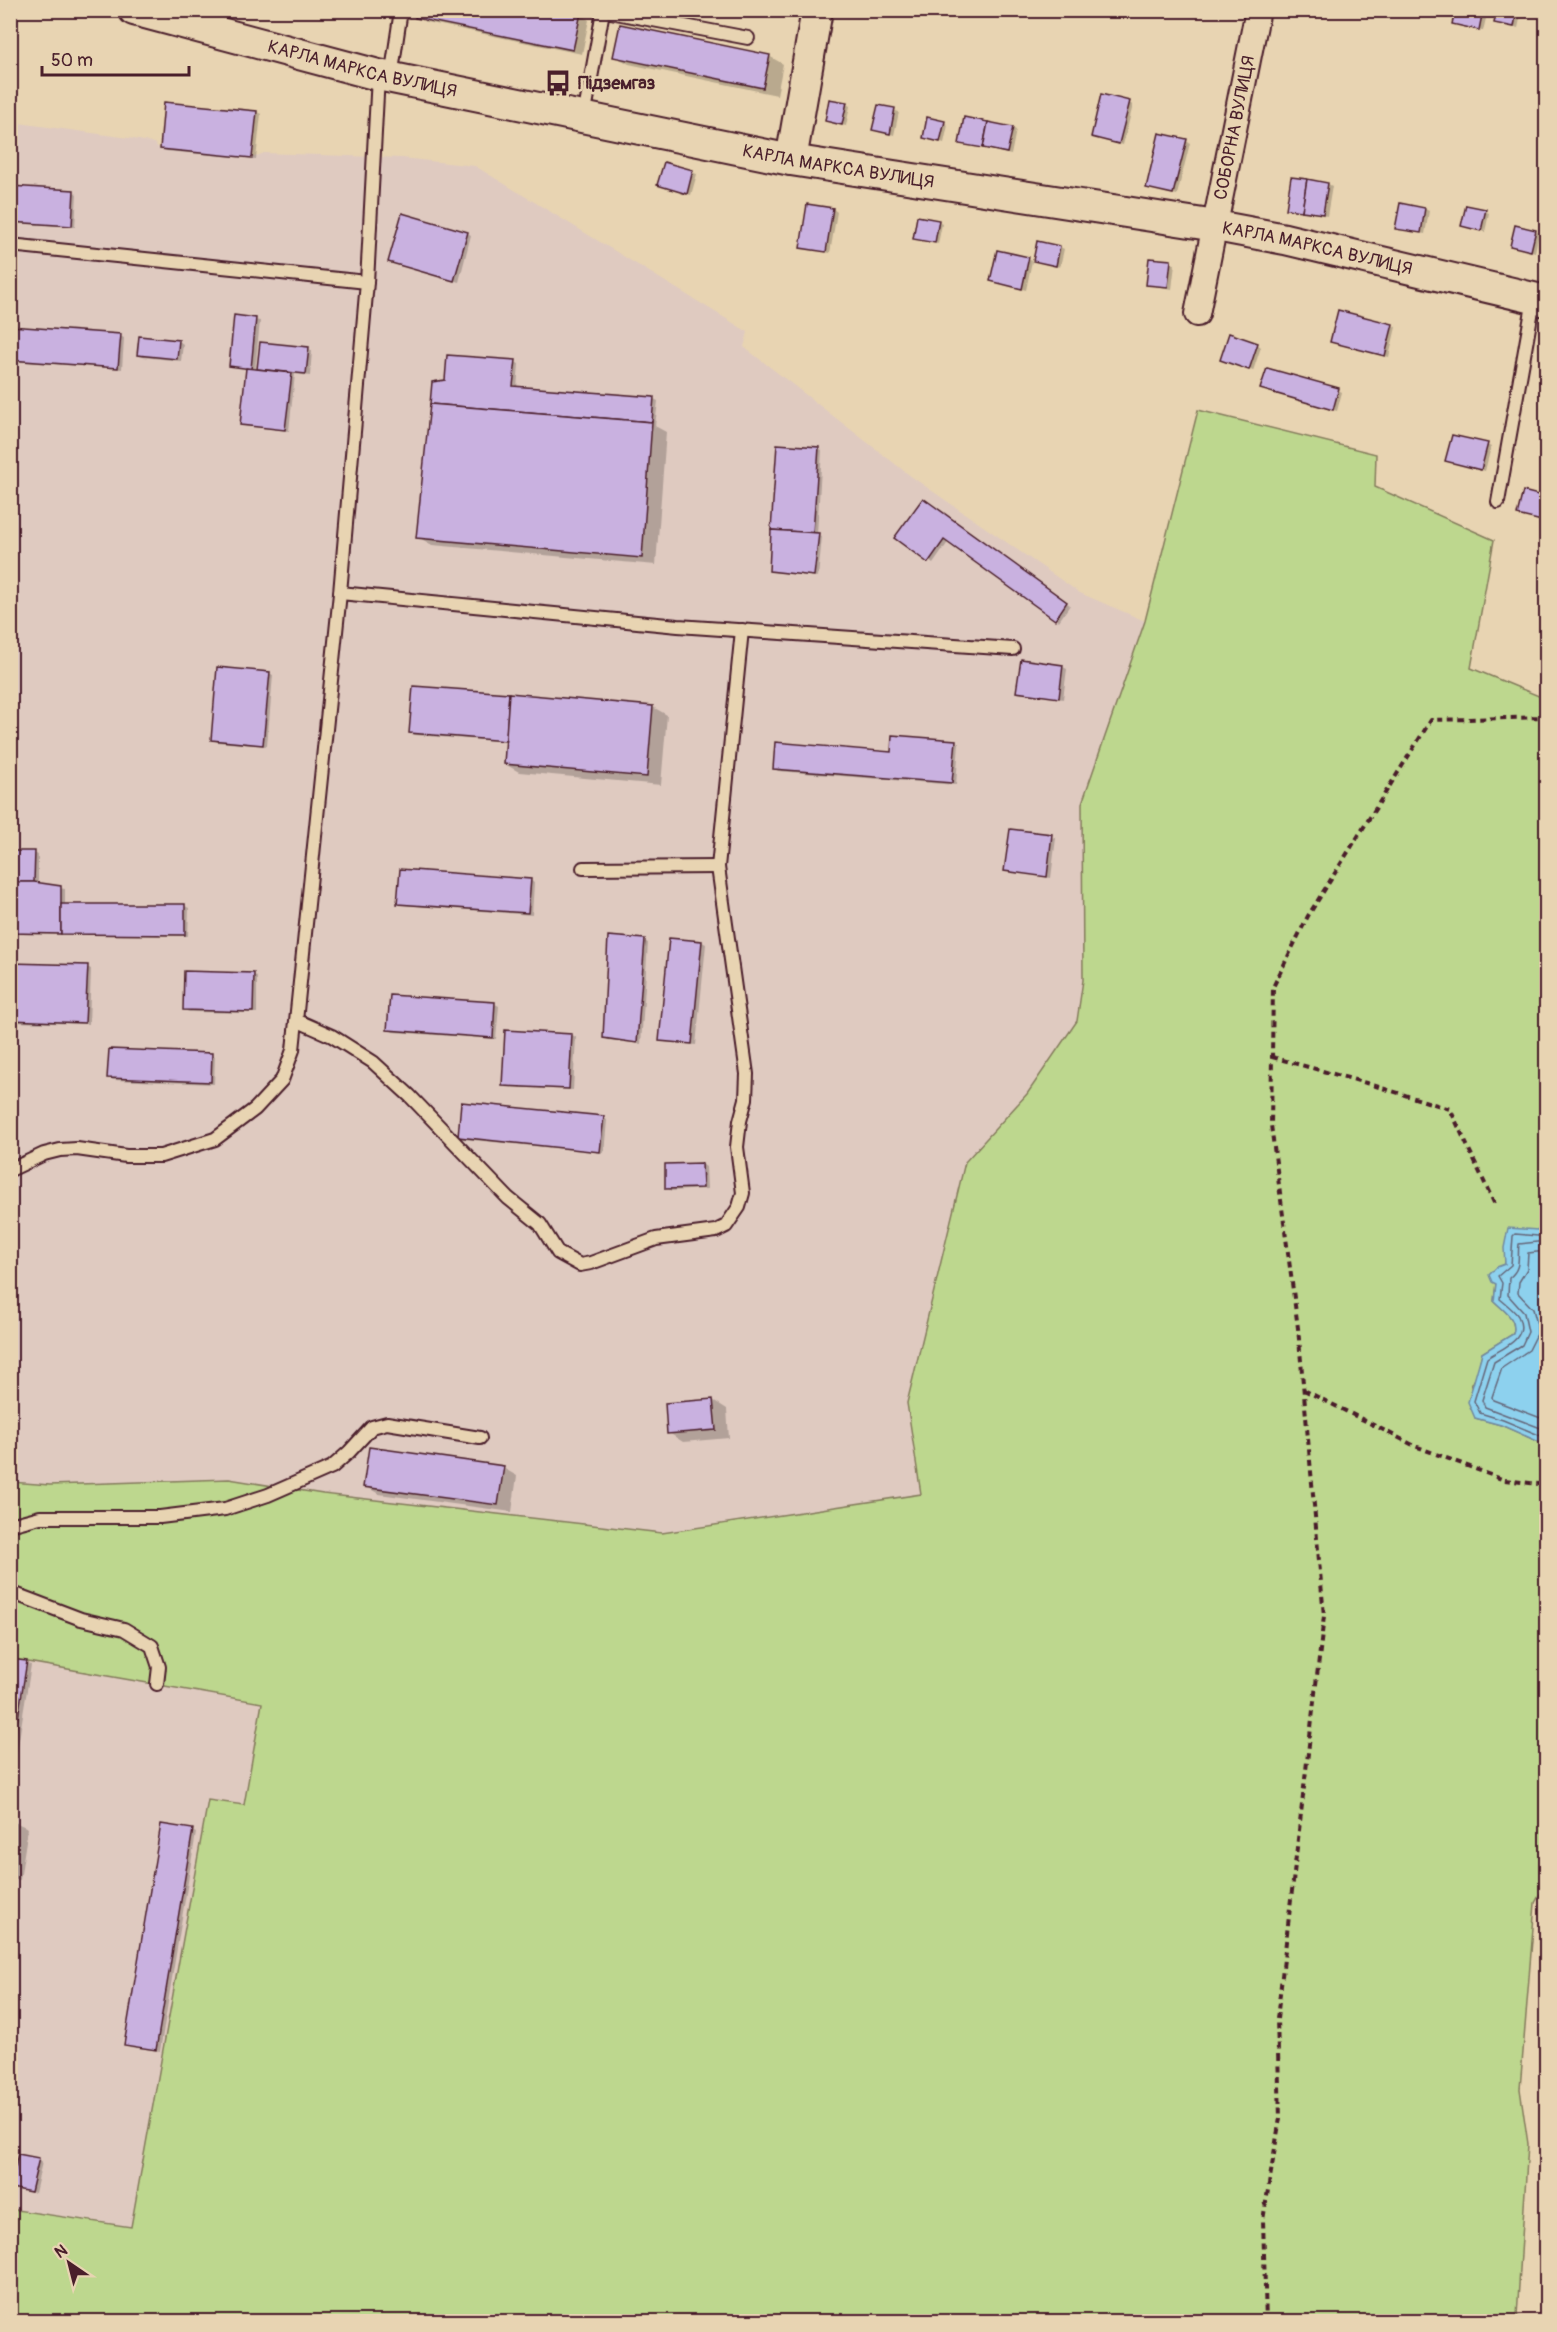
<svg xmlns="http://www.w3.org/2000/svg" width="1557" height="2332" font-family="Pangolin,sans-serif">
  <style>
    .built { fill: #dfcac0 }
    .green { fill: #bdd78e; stroke: #847b5c; stroke-width: 1.5 }
    .water { fill: #8dd1ee; stroke: #728aa0; stroke-width: 1.5 }
    .shadow { fill: #0003 }
    .lines { fill: none; stroke-linecap: round; stroke-linejoin: round }
    .shore { stroke: #656679; stroke-width: 1.5 }
    .building { fill: #c9b1e0; stroke: #4a1f2b; stroke-width: 1.5 }
    .service-casing { stroke: #4a1f2b; stroke-width: 16 }
    .minor-casing { stroke: #4a1f2b; stroke-width: 28 }
    .tertiary-casing { stroke: #4a1f2b; stroke-width: 34 }
    .path { stroke: #4a1f2b; stroke-width: 4; stroke-dasharray: 6 4.5; stroke-linecap: butt }
    .service { stroke: #e8d4b2; stroke-width: 12 }
    .minor { stroke: #e8d4b2; stroke-width: 24 }
    .tertiary { stroke: #e8d4b2; stroke-width: 30 }
    .labels { text-anchor: middle; stroke-width: 5; stroke-linejoin: round; paint-order: stroke }
    .street-label { font-size: 18px; fill: #4a1f2b; stroke: #e8d4b2 }
    .poi-label { font-size: 18px; font-weight: bold; fill: #4a1f2b; stroke: #e8d4b2; text-anchor: start }
  </style>
  <rect width="100%" height="100%" fill="#e8d4b2"/>
  <filter id="ink" filterUnits="userSpaceOnUse"><feTurbulence type="fractalNoise" baseFrequency=".0167" numOctaves="2"/><feDisplacementMap in="SourceGraphic" scale="12" xChannelSelector="R" yChannelSelector="G"/><feConvolveMatrix kernelMatrix="1 2 1 2 8 2 1 2 1" color-interpolation-filters="sRGB"/></filter>
  <g filter="url(#ink)">
    <g class="built">
      <path d="M11,122L129,138L154,143L160,149L252,158L264,153L402,158L475,166L748,332L744,347L912,477L1080,593L1145,621L1082,803L1083,980L1077,1021L1027,1094L907,1403L921,1494L662,1533L323,1494L229,1479L50,1485L11,1482Z"/>
      <path d="M10,1659L262,1703L244,1806L208,1800L131,2228L11,2209Z"/>
    </g>
    <path class="green" d="M1198,410L1376,454L1375,487L1494,540L1471,668L1546,699V1227L1505,1248V1264L1496,1283L1494,1301C1504,1311 1518,1319 1513,1334L1482,1353L1477,1375L1471,1386L1475,1418L1501,1425L1546,1445V1883L1535,1903L1520,2089L1528,2144L1517,2316L1529,2321H11L10,2209L131,2227L208,1800L244,1805L262,1703L11,1659V1482L50,1485L229,1479L323,1494L662,1533L921,1494L907,1403L965,1162L1027,1094L1077,1021L1083,980L1082,803L1145,621Z"/>
    <path class="water" d="M1546,1227V1445L1501,1425L1475,1418L1468,1402L1482,1353L1513,1334C1518,1319 1504,1311 1494,1301L1496,1284L1492,1282L1489,1275L1497,1267L1505,1264L1504,1248L1508,1228L1538,1230Z"/>
    <g class="shadow">
      <path d="M1456,10H1488L1483,31L1454,23Z"/>
      <path d="M1498,10H1522L1518,28L1496,22Z"/>
      <path d="M580,14L589,20L582,54L426,22L417,17Z"/>
      <path d="M615,56H769L783,64L777,95L629,64Z"/>
      <path d="M1129,103L1133,105L1123,145L1093,136Z"/>
      <path d="M846,104L850,106L846,126L826,121Z"/>
      <path d="M879,106L899,112L894,135L874,129Z"/>
      <path d="M257,112L261,114L256,159L166,151L162,148Z"/>
      <path d="M944,122L948,125L944,143L925,137Z"/>
      <path d="M1012,128L1016,130L1011,155L961,143Z"/>
      <path d="M1186,141L1190,143L1177,195L1148,187Z"/>
      <path d="M665,164L697,174L691,195L663,187Z"/>
      <path d="M1328,184L1332,186L1327,216L1288,208Z"/>
      <path d="M10,187L73,191L77,194L75,227L10,223Z"/>
      <path d="M833,209L837,212L830,253L801,247Z"/>
      <path d="M1425,209L1429,211L1425,234L1397,228Z"/>
      <path d="M1485,211L1489,213L1485,232L1462,226Z"/>
      <path d="M938,222L942,224L938,244L915,238Z"/>
      <path d="M1535,231L1539,233L1535,252L1512,245Z"/>
      <path d="M467,233L471,235L459,282L394,264Z"/>
      <path d="M1060,247L1064,249L1060,267L1034,260Z"/>
      <path d="M1028,259L1032,261L1026,290L992,281Z"/>
      <path d="M1150,259L1175,264L1172,289L1147,284Z"/>
      <path d="M235,317L260,321L255,371H258L261,343L308,348L312,351L310,376L295,374L289,431L245,426L241,424L247,369L231,365Z"/>
      <path d="M1392,325L1396,327L1389,357L1332,342Z"/>
      <path d="M10,327L120,336L124,338L122,369L10,361Z"/>
      <path d="M179,341L183,344L181,361L143,357L139,355Z"/>
      <path d="M1257,344L1261,347L1253,371L1226,362Z"/>
      <path d="M515,362L519,364L517,388L654,399L658,401L655,426L666,432L656,565L432,545L418,537Z"/>
      <path d="M1262,389L1338,390L1342,392L1337,411Z"/>
      <path d="M1487,445L1491,447L1485,471L1447,460Z"/>
      <path d="M818,448L822,450L817,535L822,537L818,577L774,572L770,570Z"/>
      <path d="M927,502L1070,605L1059,621L949,541L933,564L929,561Z"/>
      <path d="M1063,667L1067,669L1063,699L1018,691Z"/>
      <path d="M269,673L273,675L267,746L217,742L213,739Z"/>
      <path d="M511,695L653,707L667,715L661,785L519,772L505,764L507,742L415,735L411,733Z"/>
      <path d="M955,741L959,743L956,785L778,771L774,768L892,753Z"/>
      <path d="M1011,831L1056,838L1051,878L1006,870Z"/>
      <path d="M10,853H34L38,855V884L65,889V905L185,906L189,908L188,936L10,934Z"/>
      <path d="M530,880L534,883L532,915L403,905L399,903Z"/>
      <path d="M644,941L648,943L641,1044L608,1040L604,1037Z"/>
      <path d="M702,942L706,944L696,1045L665,1042L661,1040Z"/>
      <path d="M10,964L87,967L91,969L89,1024L10,1022Z"/>
      <path d="M253,974L257,977V1013L189,1012L184,1010Z"/>
      <path d="M392,996L495,1004L499,1006L496,1039L393,1032L389,1029Z"/>
      <path d="M572,1035L576,1037L573,1090L508,1087L504,1085Z"/>
      <path d="M211,1055L215,1057L214,1084L113,1080L109,1077Z"/>
      <path d="M603,1117L607,1120L604,1153L463,1139L459,1137Z"/>
      <path d="M702,1164L706,1167L707,1189L671,1191L667,1188Z"/>
      <path d="M713,1400L727,1409L729,1438L683,1442L669,1433Z"/>
      <path d="M503,1468L517,1476L512,1512L379,1494L365,1486Z"/>
      <path d="M10,1660L31,1665L14,1771H10Z"/>
      <path d="M10,1820L28,1828L20,1880L10,1878Z"/>
      <path d="M192,1831L196,1833L160,2051L130,2047L126,2044Z"/>
      <path d="M38,2160L42,2162L35,2193L12,2187Z"/>
    </g>
    <g class="lines">
      <g class="shore">
        <path d="M1546,1233L1538,1236L1515,1234L1513,1236L1511,1265L1498,1276L1502,1283L1500,1299C1506,1304 1514,1310 1518,1316C1530,1339 1502,1348 1487,1358L1474,1401L1480,1413L1503,1420L1546,1438"/>
        <path d="M1546,1241L1519,1244C1517,1258 1522,1268 1509,1278L1508,1295L1524,1313L1528,1332L1522,1345L1494,1362L1482,1400L1485,1407L1546,1430"/>
        <path d="M1546,1251L1528,1253L1527,1269L1519,1282L1518,1293L1533,1309L1537,1324V1334L1529,1350L1502,1368L1492,1397L1493,1400L1546,1420"/>
      </g>
    </g>
    <g class="building">
      <path d="M417,10H569L581,13L573,50L415,18Z"/>
      <path d="M1455,10H1483L1479,30L1452,24Z"/>
      <path d="M1497,10H1517L1514,27L1494,23Z"/>
      <path d="M620,24L770,55L763,88L613,57Z"/>
      <path d="M1101,94L1130,101L1119,144L1091,137Z"/>
      <path d="M829,99L847,102L842,125L825,121Z"/>
      <path d="M164,102L257,111L252,158L160,149Z"/>
      <path d="M878,105L895,108L890,134L872,130Z"/>
      <path d="M927,117L945,121L940,142L923,138Z"/>
      <path d="M964,117L988,122L983,148L959,144Z"/>
      <path d="M988,122L1013,127L1007,153L983,148Z"/>
      <path d="M1159,133L1187,139L1173,194L1146,188Z"/>
      <path d="M664,162L693,170L687,194L657,185Z"/>
      <path d="M1291,177L1307,179L1302,211L1286,209Z"/>
      <path d="M1307,179L1328,183L1323,214L1302,211Z"/>
      <path d="M10,186L74,190L72,226L10,222Z"/>
      <path d="M1400,203L1425,208L1421,233L1395,229Z"/>
      <path d="M807,204L833,208L826,252L800,248Z"/>
      <path d="M1466,205L1486,209L1481,231L1461,226Z"/>
      <path d="M402,213L468,232L454,281L388,262Z"/>
      <path d="M917,216L939,220L935,243L913,239Z"/>
      <path d="M1515,225L1536,230L1531,251L1510,246Z"/>
      <path d="M1037,241L1060,246L1056,266L1033,261Z"/>
      <path d="M997,250L1029,257L1022,289L990,281Z"/>
      <path d="M1149,258L1171,260L1168,287L1146,285Z"/>
      <path d="M1338,310L1393,324L1385,356L1330,342Z"/>
      <path d="M234,315L256,318L251,369L229,366Z"/>
      <path d="M10,326L121,334L118,368L10,360Z"/>
      <path d="M1229,333L1258,343L1249,370L1220,360Z"/>
      <path d="M139,336L179,340L177,359L137,355Z"/>
      <path d="M260,342L309,347L306,374L257,369Z"/>
      <path d="M447,355L516,360L513,386L654,397L652,422L430,404L432,382L445,380Z"/>
      <path d="M246,368L292,373L285,430L240,425Z"/>
      <path d="M1267,368L1339,388L1333,410L1260,389Z"/>
      <path d="M430,404L652,422L642,558L416,538Z"/>
      <path d="M1452,435L1488,443L1481,470L1445,461Z"/>
      <path d="M777,444L819,447L813,533L771,530Z"/>
      <path d="M1523,491L1546,497V522L1517,515Z"/>
      <path d="M923,498L1067,602L1055,620L944,540L928,563L894,538Z"/>
      <path d="M771,530L819,533L814,576L769,571Z"/>
      <path d="M1021,659L1063,665L1059,698L1016,692Z"/>
      <path d="M217,667L270,672L263,745L211,740Z"/>
      <path d="M413,686L509,693L506,741L409,733Z"/>
      <path d="M509,693L653,706L647,777L504,764Z"/>
      <path d="M892,735L956,740L952,783L773,769L775,742L891,752Z"/>
      <path d="M1010,829L1052,834L1047,877L1004,871Z"/>
      <path d="M10,851H35L34,882H10Z"/>
      <path d="M400,869L531,879L528,913L397,904Z"/>
      <path d="M10,882H34L61,886V934L10,933Z"/>
      <path d="M61,904H185V935L61,934Z"/>
      <path d="M608,936L645,939L637,1043L603,1038Z"/>
      <path d="M669,938L702,941L692,1044L659,1041Z"/>
      <path d="M10,963L88,965L85,1023L10,1020Z"/>
      <path d="M184,971L254,973L253,1012L183,1010Z"/>
      <path d="M390,995L495,1002L493,1038L387,1030Z"/>
      <path d="M505,1030L572,1034L569,1089L502,1086Z"/>
      <path d="M109,1049L212,1053L211,1082L107,1078Z"/>
      <path d="M461,1102L604,1116L600,1152L458,1137Z"/>
      <path d="M702,1163L703,1188L665,1189V1164Z"/>
      <path d="M713,1399L716,1430L667,1434L665,1403Z"/>
      <path d="M369,1447L504,1466L498,1505L363,1487Z"/>
      <path d="M10,1659L27,1661L10,1767Z"/>
      <path d="M161,1824L193,1829L156,2050L124,2045Z"/>
      <path d="M18,2154L39,2158L31,2192L11,2188Z"/>
    </g>
    <g class="lines">
      <g class="service-casing">
        <g id="service">
          <path d="M600,10L748,38"/>
          <path d="M391,78L401,10"/>
          <path d="M584,117L603,11"/>
          <path d="M10,245L367,282"/>
          <path d="M1498,502L1534,299"/>
          <path d="M340,593L678,626L1013,649"/>
          <path d="M583,868L718,867"/>
          <path d="M298,1021L332,1036L373,1062L410,1096L508,1198L540,1224L558,1253L580,1265L591,1263L656,1239L716,1231L726,1226L739,1207L743,1193L737,1147L740,1121L746,1099L747,1074L718,867L742,630"/>
          <path d="M10,1170L44,1154L60,1150L77,1149L126,1156H161L215,1139L255,1109L282,1080L293,1050L340,593L367,282L378,76"/>
          <path d="M10,1525L40,1517H160L225,1509L268,1495L332,1467L349,1452L372,1427L387,1423L480,1438"/>
          <path d="M10,1592L81,1619L124,1629L152,1646L159,1667L157,1684"/>
        </g>
      </g>
      <g class="minor-casing">
        <g id="minor">
          <path id="s1" d="M1197,314L1258,10"/>
        </g>
      </g>
      <g class="tertiary-casing">
        <g id="tertiary">
          <path id="s2" d="M134,10L378,75L791,160L1216,226L1285,239L1546,301"/>
          <path d="M791,160L817,10"/>
        </g>
      </g>
      <g class="path">
        <path d="M1272,1057L1366,1083L1450,1109L1495,1205"/>
        <path d="M1304,1390L1415,1446L1504,1480L1546,1485"/>
        <path d="M1266,2322L1263,2220L1280,2118L1277,2019L1324,1616L1298,1328L1271,1125L1273,987L1308,916L1431,720L1546,717"/>
      </g>
      <use href="#service" class="service"/>
      <use href="#minor" class="minor"/>
      <use href="#tertiary" class="tertiary"/>
    </g>
  </g>
  <defs>
    <g id="bus-bare" transform="scale(2.07)"><path d="M-5-6H5V4H4V6H2V4H-2V6H-4V4H-5ZM-3.5-4V0h7V-4ZM-3.5 1.2v1.5H-2V1.2ZM2 1.2v1.5H3.5V1.2Z" fill="#4a1f2b" stroke="#e8d4b2" stroke-width="2.5" paint-order="stroke"/></g>
  </defs>
  <g fill-rule="evenodd">
    <use href="#bus-bare" x="558" y="83"/>
  </g>
  <g class="labels">
    <g class="street-label">
      <text dy="6" stroke="none"><textPath href="#s2" startOffset="236">КАРЛА МАРКСА ВУЛИЦЯ</textPath></text>
      <text dy="6" stroke="none"><textPath href="#s1" startOffset="190">СОБОРНА ВУЛИЦЯ</textPath></text>
      <text dy="6" stroke="none"><textPath href="#s2" startOffset="722">КАРЛА МАРКСА ВУЛИЦЯ</textPath></text>
      <text dy="6" stroke="none"><textPath href="#s2" startOffset="1208">КАРЛА МАРКСА ВУЛИЦЯ</textPath></text>
    </g>
    <g class="poi-label">
      <text x="578" y="89">Підземгаз</text>
    </g>
  </g>
  <rect width="1557" height="2332" fill="none" stroke="#e8d4b2" stroke-width="36"/>
  <rect x="18" y="18" width="1521" height="2296" fill="none" stroke="#4a1f2b" stroke-width="2" filter="url(#ink)"/>
  <g transform="translate(69 2263) rotate(325)" stroke="#e8d4b2" stroke-width="4.5" paint-order="stroke">
  <path d="M0-4.5L10 22L0 15L-10 22Z" fill="#4a1f2b"/>
  <text y="-9" font-size="16" font-weight="bold" text-anchor="middle" fill="#4a1f2b">N</text>
  </g>
  <path d="M42 66v9h147v-9" fill="none" stroke="#4a1f2b" stroke-width="3"/>
  <text x="51" y="66" font-size="18" fill="#4a1f2b" stroke="#e8d4b2" stroke-width="4.5" paint-order="stroke">50 m</text>
</svg>
